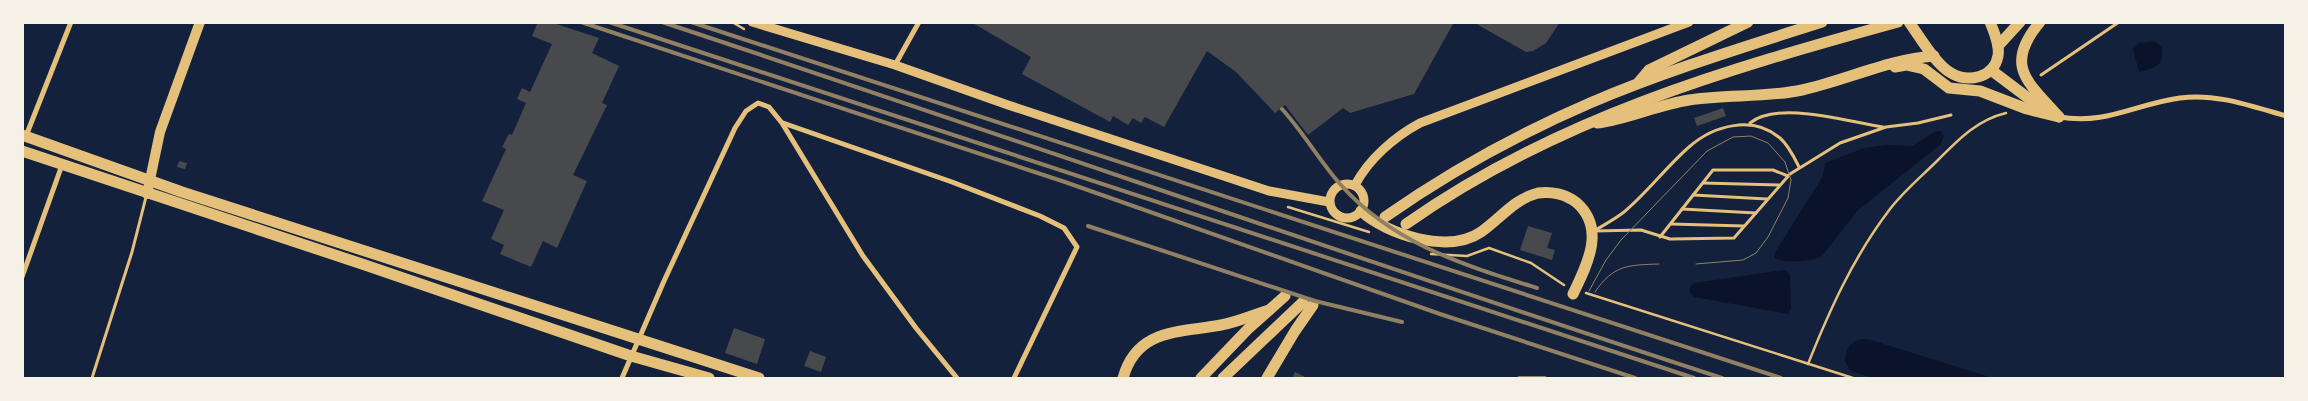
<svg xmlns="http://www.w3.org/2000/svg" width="2308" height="401" font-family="Lato,sans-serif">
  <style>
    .water { fill: #0b132b }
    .building { fill: #48494c }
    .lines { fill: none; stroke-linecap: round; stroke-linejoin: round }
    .path { stroke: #e5c07b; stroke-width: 2.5 }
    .service { stroke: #e5c07b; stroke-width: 3 }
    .minor { stroke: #e5c07b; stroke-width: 5 }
    .tertiary { stroke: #e5c07b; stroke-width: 9 }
    .secondary { stroke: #e5c07b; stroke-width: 10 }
    .primary { stroke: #e5c07b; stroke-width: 11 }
    .tram { stroke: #918062; stroke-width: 1 }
    .rail { stroke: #918062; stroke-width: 4 }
  </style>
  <rect width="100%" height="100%" fill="#14213d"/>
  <g class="water">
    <path d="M2154,41L2162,47C2165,66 2155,68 2139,72L2133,49L2139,43Z"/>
    <path d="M1936,131H1940L1944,136L1940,145L1858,210L1822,256C1813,262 1784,264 1775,258L1774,254L1823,176L1825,163L1864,148L1886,145L1912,146Z"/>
    <path d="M1783,270L1788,272L1790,275L1791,308L1788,314L1694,297L1690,293V287L1694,283Z"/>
    <path d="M1866,339L1871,340L1993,378H1872L1851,371L1845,362C1845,349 1852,338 1866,339Z"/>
  </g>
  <g class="building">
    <path d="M538,22H550L599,38L592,53L619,66L602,103L607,105L573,175L587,181L557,248L543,241L531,267L500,254L504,245L491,239L504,210L482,201L506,149L502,147L509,134L512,135L526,103L517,99L522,88L530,92L552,44L532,36Z"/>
    <path d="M971,22H1454L1414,94L1350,113L1343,108L1308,135L1285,105L1275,113L1236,72L1207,51L1164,127L1145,117L1141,123L1133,118L1128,125L1113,116L1110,122L1022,74L1031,57Z"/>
    <path d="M1473,22H1560L1546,43L1533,51L1526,52Z"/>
    <path d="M1723,108L1726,116L1697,126L1694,118Z"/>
    <path d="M179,161L187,163L185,169L177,167Z"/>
    <path d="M1528,226L1552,233L1547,248L1555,250L1552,260L1520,250Z"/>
    <path d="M734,328L765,339L757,364L725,353Z"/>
    <path d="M810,351L826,357L821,372L804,366Z"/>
    <path d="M1295,372L1307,378H1292Z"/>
  </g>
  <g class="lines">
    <g class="path">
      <path d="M732,22L744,29"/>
      <path d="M1288,207L1369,232"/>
      <path d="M1431,254L1467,256L1489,248L1531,263L1564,285"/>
      <path d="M1586,293L1853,378"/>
      <path d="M1808,364C1830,309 1854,256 1890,209C1904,191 1922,176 1938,160C1959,139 1977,120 2006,113"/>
    </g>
    <g class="service">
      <path d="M2041,75L2119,22"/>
      <path d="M1750,123C1778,100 1848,122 1883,127"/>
      <path d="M1703,183L1779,185"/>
      <path d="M1693,195L1767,199"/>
      <path d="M1682,209L1756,213"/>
      <path d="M1671,224L1744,226"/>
      <path d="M1594,231L1641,230L1670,239L1734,238L1790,174L1840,143L1886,127L1918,123L1951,115"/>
      <path d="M1594,231C1604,225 1615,219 1624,212C1647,193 1666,167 1689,147C1714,125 1753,115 1780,138C1789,146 1794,157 1799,167"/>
      <path d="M1660,237L1713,170H1773L1788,176"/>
      <path d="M92,378L132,252L146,197"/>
    </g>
    <g class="minor">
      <path d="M895,65L919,22"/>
      <path d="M2059,117C2107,125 2135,104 2180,98C2216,93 2251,106 2286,116"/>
      <path d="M783,123L952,182L1040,216L1064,228L1077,247L1014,378"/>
      <path d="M26,136L71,22"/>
      <path d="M22,277L62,165"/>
      <path d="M622,378L664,281L735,128L746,111L758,103L769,107L782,123L863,256L916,328L957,378"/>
    </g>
    <g class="tertiary">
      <path d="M752,22L895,65L1008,105L1269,191L1329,202"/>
      <circle cx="1347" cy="201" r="17"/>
      <path d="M1355,185C1369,159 1394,137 1420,123L1689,22"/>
    </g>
    <path class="secondary" d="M147,194L160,132L200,22"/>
    <g class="primary">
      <path d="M1909,22C1920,37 1936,65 1951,73C1968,83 1994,78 1998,56C2000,45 1994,32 1990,22"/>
      <path d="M2040,22C2003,66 2028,82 2059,117"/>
      <path d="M1998,46L2020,22"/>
      <path d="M1895,67L1906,65L1924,69L1949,88L1980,91L2027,109L2059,117"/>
      <path d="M1991,70L2044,110"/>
      <path d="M1638,83L1649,70L1748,22"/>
      <path d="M1597,123C1628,119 1657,105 1689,100C1726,94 1765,98 1802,90C1846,80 1890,59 1934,56"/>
      <path d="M22,135L182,192L759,378"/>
      <path d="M22,151L365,265L631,356L709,378"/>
      <path d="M1361,211C1387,235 1449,254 1481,232C1500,219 1514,199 1538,193C1551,191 1566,194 1577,203C1606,229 1587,265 1573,294"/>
      <path d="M1385,217C1449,172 1518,134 1590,103C1665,71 1744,47 1822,22"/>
      <path d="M1406,224C1555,119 1724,70 1898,22"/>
      <path d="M1123,378C1137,328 1179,333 1221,325C1237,322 1253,315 1269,310"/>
      <path d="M1201,378L1248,329L1285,296"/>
      <path d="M1223,378L1303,302"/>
      <path d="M1267,378L1295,331L1313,305"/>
    </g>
    <g class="tram">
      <path d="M1589,291L1606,260L1621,240L1707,151L1733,137L1751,136L1768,143L1785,162L1791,180L1788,198L1768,237L1756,253L1743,260L1696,264"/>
      <path d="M1595,292C1613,265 1628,265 1659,264"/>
    </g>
    <g class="rail">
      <path d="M581,22L1065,182L1440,314L1635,378"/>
      <path d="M609,22L1694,378"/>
      <path d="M662,22C1016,139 1368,263 1722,378"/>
      <path d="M691,22L1781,378"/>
      <path d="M1282,109C1303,132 1319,160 1340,184C1393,244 1464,265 1537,288"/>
      <path d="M1088,226L1315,301L1402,322"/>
      <path d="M1519,378H1545"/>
    </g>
  </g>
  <rect width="2308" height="401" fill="none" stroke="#f6f1e7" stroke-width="48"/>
</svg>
